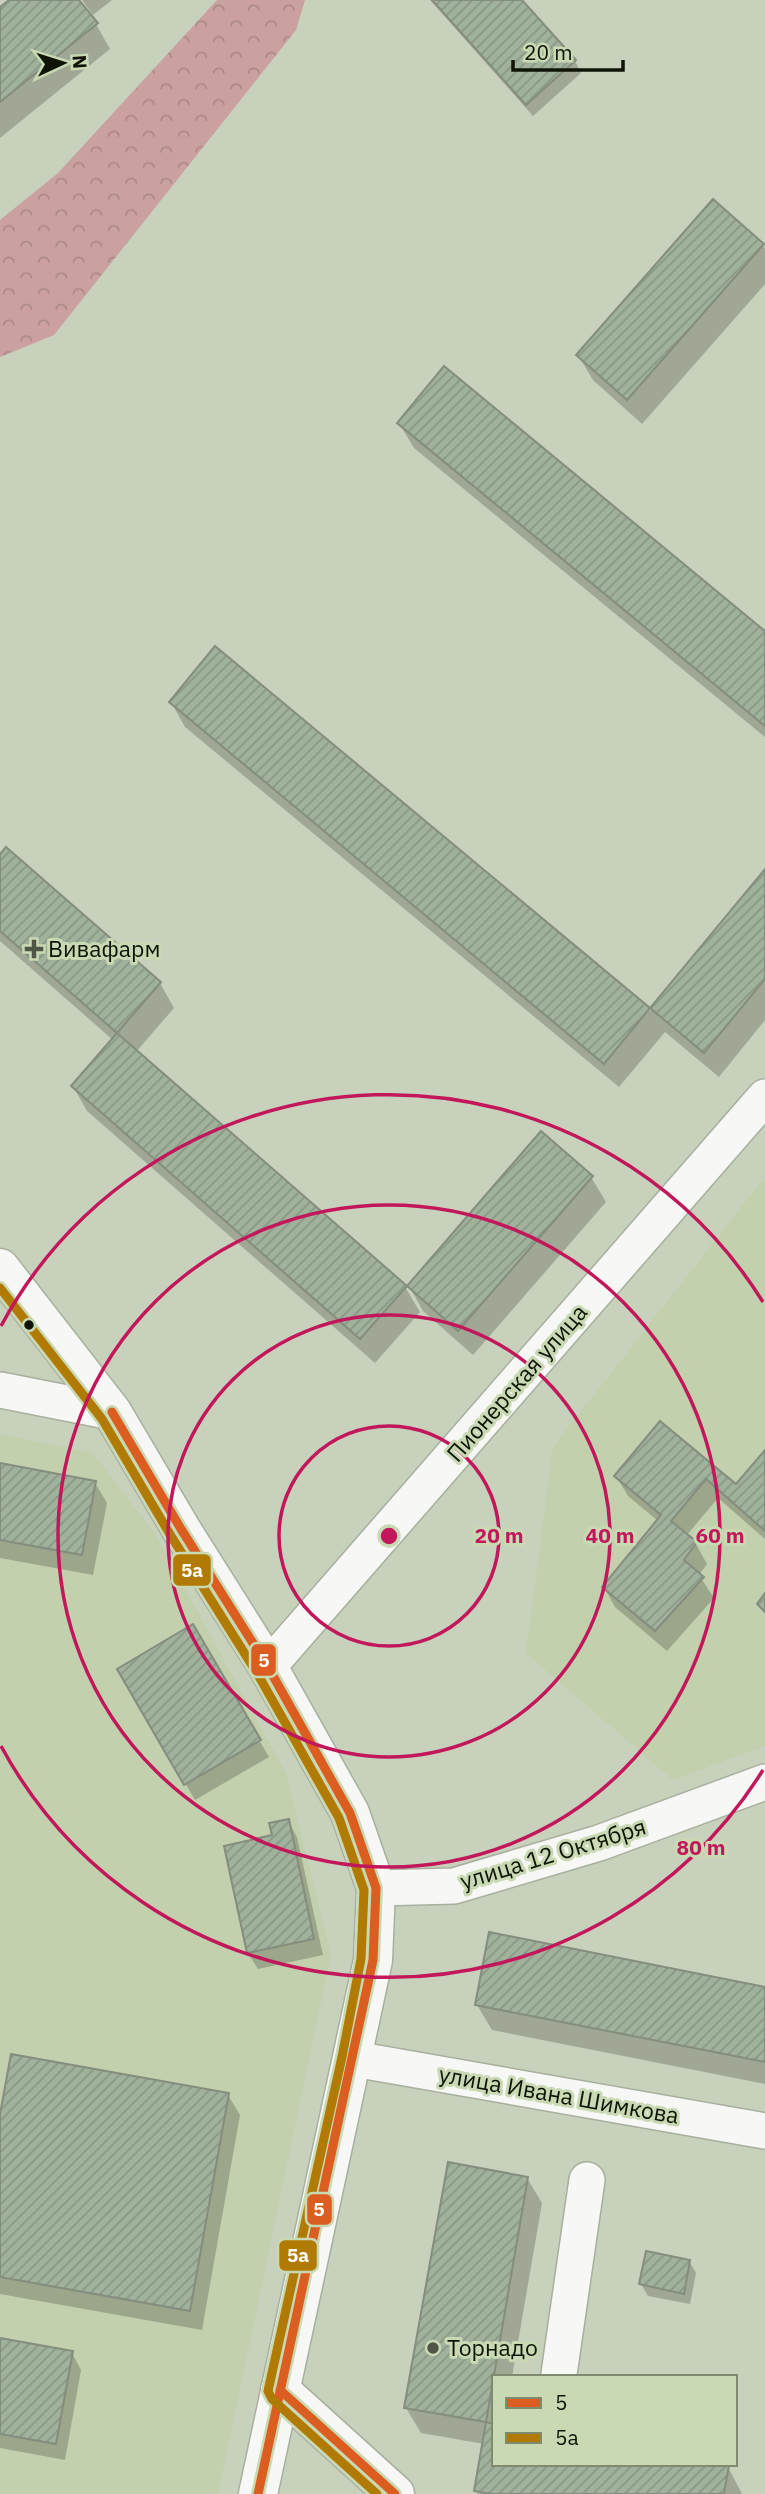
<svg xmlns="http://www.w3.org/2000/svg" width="765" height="2494" font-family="'IBM Plex Sans',sans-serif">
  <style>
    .built { fill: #c2d0ae }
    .forest { fill: url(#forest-crowns) }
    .shadow { fill: #0003 }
    .building { fill: url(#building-hatch); stroke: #848d7e; stroke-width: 2 }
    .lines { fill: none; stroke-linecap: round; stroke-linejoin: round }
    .minor-casing { stroke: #a8af9e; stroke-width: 38 }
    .tertiary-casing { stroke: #a8af9e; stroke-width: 41 }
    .minor { stroke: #f7f8f5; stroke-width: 35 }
    .tertiary { stroke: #f7f8f5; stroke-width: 38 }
    .bus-1-casing { stroke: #c9d9b3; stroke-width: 14 }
    .bus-2-casing { stroke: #c9d9b3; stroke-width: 14 }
    .bus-1 { stroke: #db5d1f; stroke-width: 9 }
    .bus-2 { stroke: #b17a02; stroke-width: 9 }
    .ring { fill: none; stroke: #c2185b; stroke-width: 3.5 }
    .poi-dot { fill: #505646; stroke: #c9d9b3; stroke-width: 2.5 }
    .bus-dot { fill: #0f1407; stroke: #c9d9b3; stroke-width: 2.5 }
    .labels { text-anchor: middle; stroke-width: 6; stroke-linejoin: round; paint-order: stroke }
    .poi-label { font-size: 23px; fill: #0f1407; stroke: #c9d9b3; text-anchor: start }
    .street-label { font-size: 23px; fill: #0f1407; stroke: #c9d9b3 }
    .centre { fill: #c2185b; stroke: #c9d9b3; stroke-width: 3.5 }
    .ring-label { font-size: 21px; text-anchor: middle; font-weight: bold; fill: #c2185b; stroke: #c9d9b3; stroke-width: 6; stroke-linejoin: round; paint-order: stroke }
    .line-badge { stroke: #c9d9b3; stroke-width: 2.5 }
    .badge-label { font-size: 19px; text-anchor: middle; font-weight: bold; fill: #fff }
  </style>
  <defs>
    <pattern id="forest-crowns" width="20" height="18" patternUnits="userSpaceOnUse" patternTransform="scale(1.75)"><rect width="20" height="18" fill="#caa0a1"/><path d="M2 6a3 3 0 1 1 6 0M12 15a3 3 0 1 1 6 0" fill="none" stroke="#ac8989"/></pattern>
    <pattern id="building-hatch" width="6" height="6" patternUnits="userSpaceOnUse" patternTransform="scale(1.75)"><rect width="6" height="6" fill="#a0b19c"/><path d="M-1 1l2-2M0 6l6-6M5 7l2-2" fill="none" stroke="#899785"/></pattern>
  </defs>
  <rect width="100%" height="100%" fill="#c8d1bb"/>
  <g class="built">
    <path d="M765,1177V1746L673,1780L526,1653L553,1447Z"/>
    <path d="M0,1434L93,1453L155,1534L286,1773L331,1954L218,2494H0Z"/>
  </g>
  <path class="forest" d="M217,0H305L296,30L54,335L0,357V220L58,173Z"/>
  <g class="shadow">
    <path d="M12,0H76L96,24L110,49L0,138V9Z"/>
    <path d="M82,0H112L93,15Z"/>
    <path d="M430,0H520L575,61L581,73L533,116Z"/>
    <path d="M713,202L763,245L765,249V284L642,424L593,380L578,355Z"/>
    <path d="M399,423L765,633V737L414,448Z"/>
    <path d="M215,649L650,1011L765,872V1020L719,1077L665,1032L619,1087L185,727L171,702Z"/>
    <path d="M0,857L160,983L174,1008L136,1052L405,1287L420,1312L375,1363L87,1111L73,1086L113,1040L0,941Z"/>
    <path d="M591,1177L606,1202L473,1355L423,1311L409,1286Z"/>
    <path d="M660,1424L736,1486L765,1453V1539L718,1498L686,1536L696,1544L707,1564L699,1575L714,1598L667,1651L615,1607L604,1587L658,1521L628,1496L616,1476Z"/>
    <path d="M0,1465L95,1483L107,1503L93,1575L0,1558Z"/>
    <path d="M192,1626L269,1757L195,1800L119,1670Z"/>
    <path d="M288,1821L297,1837L323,1955L258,1969L248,1953L274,1836Z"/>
    <path d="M765,1988V2084L492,2030L477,2005Z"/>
    <path d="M228,2095L240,2115L202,2330L0,2294V2124Z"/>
    <path d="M527,2178L542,2203L512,2377H494V2464L728,2467L742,2494H478L476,2491L484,2444L421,2433L406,2408Z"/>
    <path d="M689,2261L696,2273L690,2304L648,2296L641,2284Z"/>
    <path d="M0,2340L72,2353L81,2370L65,2460L0,2448Z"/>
  </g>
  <g class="building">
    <path d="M9,0H79L98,23L0,102V7Z"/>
    <path d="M432,0H522L576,60L526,105Z"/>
    <path d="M713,199L764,244L627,400L576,355Z"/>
    <path d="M444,366L765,631V726L397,423Z"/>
    <path d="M215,646L650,1008L604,1064L169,702Z"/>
    <path d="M6,847L161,982L117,1033L0,931V854Z"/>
    <path d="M765,869V979L704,1053L650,1008Z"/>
    <path d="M117,1033L407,1286L360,1339L71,1086Z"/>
    <path d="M541,1131L593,1176L458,1331L407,1286Z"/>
    <path d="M660,1421L736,1484L765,1450V1531L706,1479L671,1521L697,1542L684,1560L704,1577L655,1631L602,1587L661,1515L614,1476Z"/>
    <path d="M0,1463L96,1481L82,1555L0,1540Z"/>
    <path d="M765,1593V1612L757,1604Z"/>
    <path d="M193,1624L261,1740L184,1785L117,1669Z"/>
    <path d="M289,1819L314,1939L247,1953L224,1846L272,1835L269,1823Z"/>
    <path d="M489,1932L765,1987V2062L475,2005Z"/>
    <path d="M11,2054L229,2093L190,2311L0,2277V2114Z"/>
    <path d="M448,2162L528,2177L486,2422L404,2408Z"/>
    <path d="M646,2251L690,2260L684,2294L639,2284Z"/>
    <path d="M0,2338L73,2351L56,2444L0,2434Z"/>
    <path d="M486,2422L494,2424V2464H725L729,2465L724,2494H492L474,2491Z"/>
  </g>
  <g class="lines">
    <g class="minor-casing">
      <g id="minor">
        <path d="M0,1390L112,1412"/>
        <path d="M268,1667L765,1097"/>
        <path d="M376,1888L454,1886L599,1843L765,1782"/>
        <path d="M354,2059L765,2131"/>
        <path d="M559,2374L587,2180"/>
      </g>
    </g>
    <g class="tertiary-casing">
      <g id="tertiary">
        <path d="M0,1268L112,1412L181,1529L268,1667L350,1813L376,1888L373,1960L258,2494"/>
        <path d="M280,2390L395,2494"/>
      </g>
    </g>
    <use href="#minor" class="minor"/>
    <use href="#tertiary" class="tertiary"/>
    <g class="bus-1-casing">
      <g id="bus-1">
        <path d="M112,1412L181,1529L268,1667L350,1813L376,1888L373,1960L258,2494"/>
        <path d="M280,2390L395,2494"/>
      </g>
    </g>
    <g class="bus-2-casing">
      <path id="bus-2" d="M0,1288L102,1419L171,1536L257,1673L339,1818L364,1890L361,1959L342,2057L268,2391L272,2399L377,2494"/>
    </g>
    <use href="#bus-1" class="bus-1"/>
    <use href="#bus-2" class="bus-2"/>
  </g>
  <g class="ring">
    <circle cx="389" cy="1536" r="110"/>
    <circle cx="389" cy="1536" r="221"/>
    <circle cx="389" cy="1536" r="331"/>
    <path d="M763 1770A441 441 0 0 1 1 1746M1 1326A441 441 0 0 1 763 1302"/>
  </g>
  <g class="poi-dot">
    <path d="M30.5 938.5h7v7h7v7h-7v7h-7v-7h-7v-7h7z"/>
    <circle cx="433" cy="2348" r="7"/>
  </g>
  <circle class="bus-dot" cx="29" cy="1325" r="6"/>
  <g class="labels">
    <g class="poi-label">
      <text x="48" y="957">Вивафарм</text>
      <text x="447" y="2356">Торнадо</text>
    </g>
    <g class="street-label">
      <text transform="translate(517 1383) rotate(-49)" y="8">Пионерская улица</text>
      <text transform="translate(553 1854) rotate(-17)" y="8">улица 12 Октября</text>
      <text transform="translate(559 2095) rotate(10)" y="8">улица Ивана Шимкова</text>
    </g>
  </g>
  <circle cx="389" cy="1536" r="10" class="centre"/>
  <g class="ring-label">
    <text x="499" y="1543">20 m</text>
    <text x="610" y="1543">40 m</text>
    <text x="720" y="1543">60 m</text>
    <text x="701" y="1855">80 m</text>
  </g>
  <g class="line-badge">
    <rect x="172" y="1553" width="40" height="34" rx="7" fill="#b17a02"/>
    <rect x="250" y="1643" width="27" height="34" rx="7" fill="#db5d1f"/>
    <rect x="306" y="2193" width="27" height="33" rx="7" fill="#db5d1f"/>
    <rect x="278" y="2239" width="40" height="33" rx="7" fill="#b17a02"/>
  </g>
  <g class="badge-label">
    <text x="192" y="1577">5а</text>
    <text x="264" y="1667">5</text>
    <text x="319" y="2216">5</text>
    <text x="298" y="2262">5а</text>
  </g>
  <rect x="492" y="2375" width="245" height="91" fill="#c9d9b3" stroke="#7f8a6e" stroke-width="2"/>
  <rect x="506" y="2398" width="35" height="10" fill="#db5d1f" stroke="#7f8a6e" stroke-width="2"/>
  <text x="555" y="2410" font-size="21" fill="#0f1407">5</text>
  <rect x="506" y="2433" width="35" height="10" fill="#b17a02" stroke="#7f8a6e" stroke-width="2"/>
  <text x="555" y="2445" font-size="21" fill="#0f1407">5а</text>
  <g transform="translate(63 63) rotate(86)" stroke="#c9d9b3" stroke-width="5" paint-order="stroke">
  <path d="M0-5L12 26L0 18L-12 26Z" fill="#0f1407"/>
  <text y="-10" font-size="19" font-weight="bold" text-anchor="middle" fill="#0f1407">N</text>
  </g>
  <path d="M513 60v10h110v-10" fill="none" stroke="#0f1407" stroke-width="3.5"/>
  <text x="524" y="60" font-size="21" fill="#0f1407" stroke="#c9d9b3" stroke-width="5" paint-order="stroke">20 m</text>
</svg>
